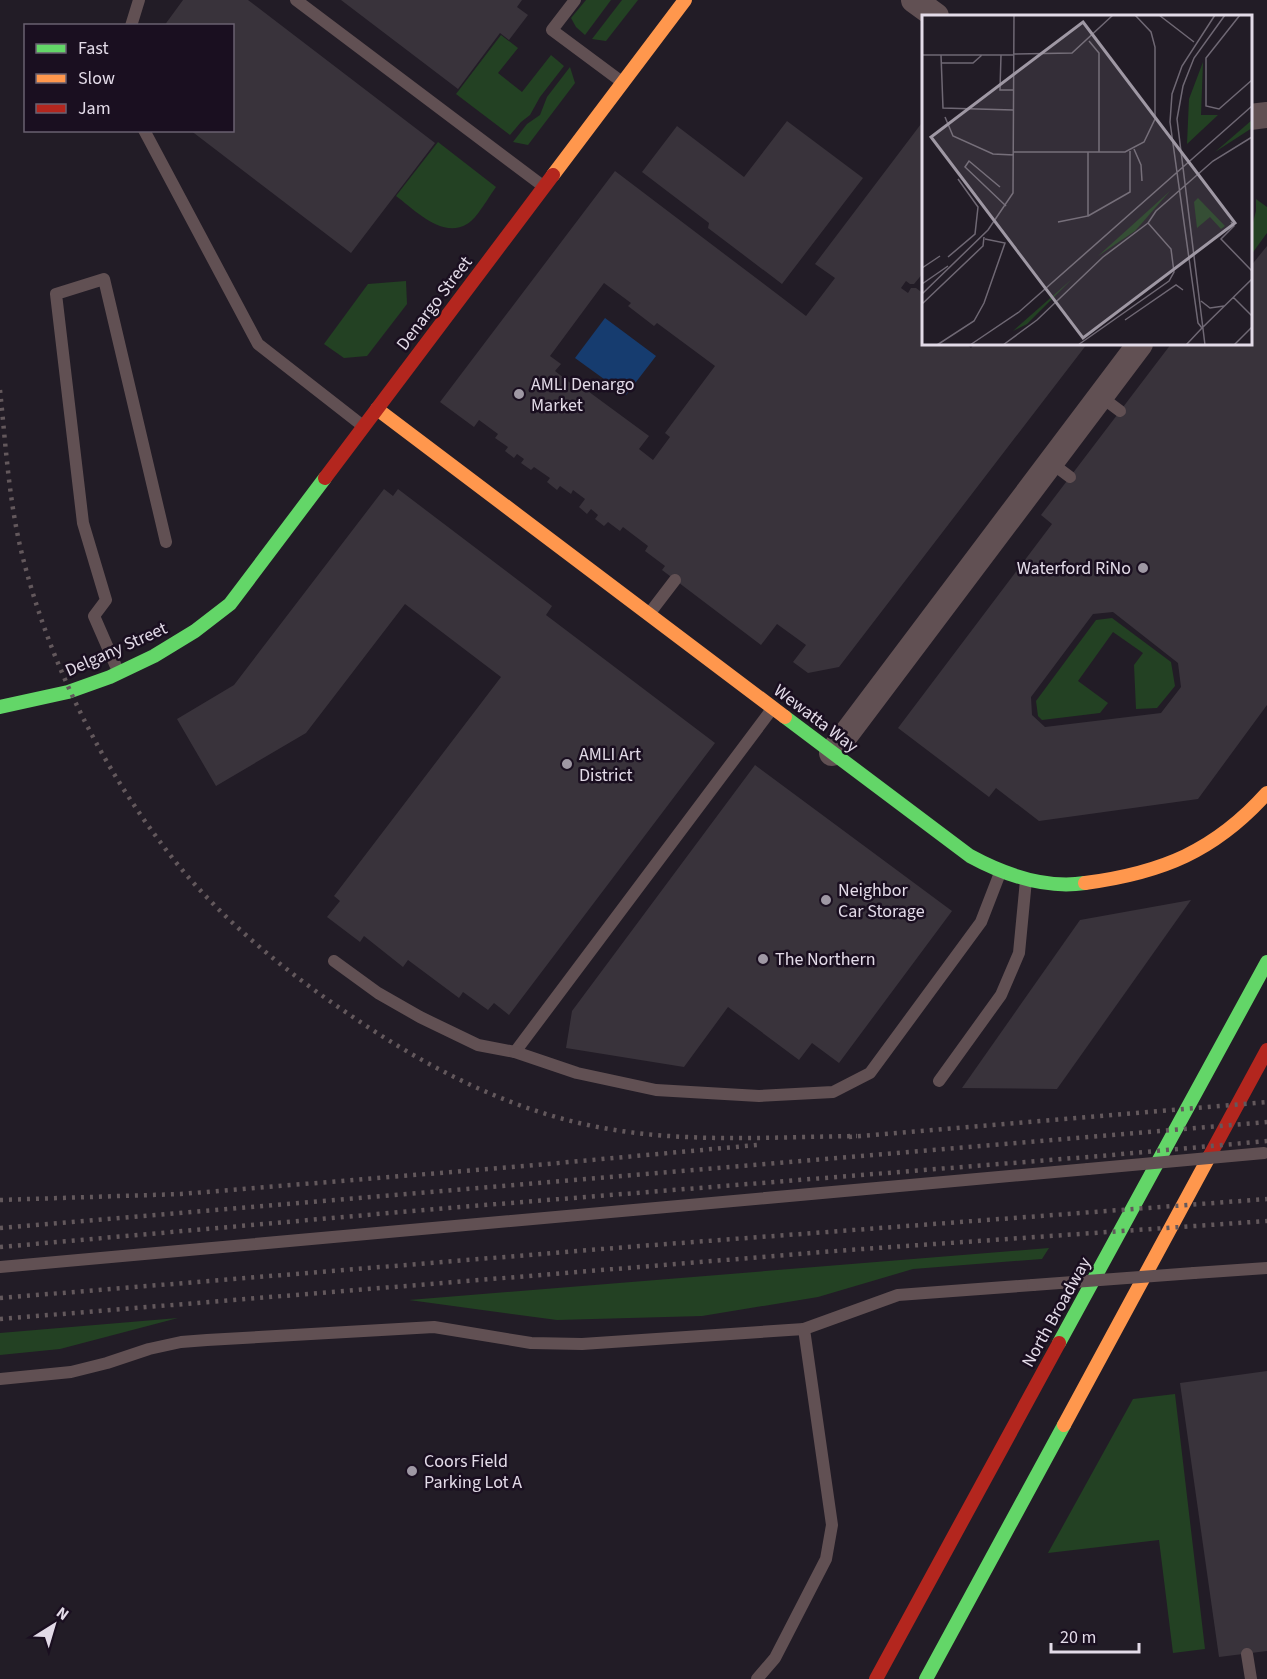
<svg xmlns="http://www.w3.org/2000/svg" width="1267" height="1679" font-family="'Source Sans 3',sans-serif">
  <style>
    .green { fill: #234123 }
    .water { fill: #163c6f }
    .building { fill: #39333b; fill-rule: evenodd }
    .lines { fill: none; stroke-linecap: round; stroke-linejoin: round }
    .lane { stroke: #615053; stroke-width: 12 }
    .street { stroke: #615053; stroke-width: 26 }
    .fast { stroke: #63d668; stroke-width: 14 }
    .slow { stroke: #ff974d; stroke-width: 14 }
    .jam { stroke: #b3261e; stroke-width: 14 }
    .rail { stroke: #63585c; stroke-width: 4.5; stroke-dasharray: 3 6; stroke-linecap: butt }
    .lane-bridge { stroke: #615053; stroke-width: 12 }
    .poi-dot { fill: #9f98a4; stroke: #1a0f20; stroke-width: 2 }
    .labels { text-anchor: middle; stroke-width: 5; stroke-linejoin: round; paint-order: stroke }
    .street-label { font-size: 18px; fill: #e3dbe8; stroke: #1a0f20 }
    .poi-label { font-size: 18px; fill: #e3dbe8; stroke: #1a0f20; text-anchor: start }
    .inset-road { fill: none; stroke: #6f6874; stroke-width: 1.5 }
    .view { fill: #9f98a4; fill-opacity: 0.15; stroke: #9f98a4; stroke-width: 3 }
    .inset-edge { fill: none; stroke: #e3dbe8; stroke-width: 3 }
  </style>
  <rect width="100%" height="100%" fill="#221c26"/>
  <g class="green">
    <path d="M586,0H611L585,35L576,27L571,18Z"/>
    <path d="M622,0H638L606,41L592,39Z"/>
    <path d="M501,35L518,48L498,73L522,92L551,55L564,66L540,97L530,115L521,122L510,135L456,94Z"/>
    <path d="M570,67L575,83L528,145L513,142L527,124L540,115L547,97Z"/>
    <path d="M438,142L496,187C490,195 476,220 467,224C442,239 415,210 396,196Z"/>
    <path d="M1256,199L1267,207V233L1251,255V230L1256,211Z"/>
    <path d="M406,281L407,304L367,356L344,358L324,344L368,284Z"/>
    <path d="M1112,618L1171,662L1175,686L1157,708L1136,709L1134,665L1143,653L1113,632L1078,681L1108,703L1100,713L1042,720L1038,716L1036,701L1096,620Z"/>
    <path d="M1049,1248L1042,1259L913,1269L818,1297L702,1316L557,1320L409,1300Z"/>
    <path d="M178,1318L60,1349L0,1355V1333Z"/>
    <path d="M1175,1394L1205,1649L1173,1653L1159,1540L1048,1553L1133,1399Z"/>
  </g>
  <path class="water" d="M605,318L656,356L626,395L575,358Z"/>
  <g class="building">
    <path d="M183,0H248L435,143L351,253L190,130H232V26H164Z"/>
    <path d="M341,0H522L517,7L528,15L509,40L500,33L458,89Z"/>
    <path d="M924,120V272L914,284H910L906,281L901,288L908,293L911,288H916L924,294V344H966L971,348L974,344H1087L839,667L808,673L793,662L806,645L777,624L761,645L662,570L665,566L645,551L648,546L623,527L620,531L608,522L604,526L595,519L598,515L591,509L587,514L579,507L585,499L573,490L571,494L560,486L557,490L547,482L550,478L534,467L531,470L521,463L524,459L517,454L514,458L505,451L508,447L495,438L498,434L479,420L474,427L440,402L615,171L806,316L835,278L815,264ZM604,283L631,303L628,306L654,326L657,323L715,366L665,433L670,437L653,460L639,449L649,436L581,386L578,389L555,371L561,364L550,356Z"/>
    <path d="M787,121L863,178L782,284L708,228L709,223L642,172L677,126L744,177Z"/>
    <path d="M1267,246V705L1198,799L1039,821L996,788L989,797L898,728L1052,524L1041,515L1171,344H1250V267ZM1113,612L1178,663L1181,687L1161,713L1045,727L1032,715L1031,697L1093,614Z"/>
    <path d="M384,489L393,496L398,489L552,606L546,615L715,743L509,1015L494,1003L488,1010L463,992L459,998L408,960L403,967L364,936L360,942L327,917L340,901L334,896L501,677L405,604L306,733L216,786L177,719L234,685Z"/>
    <path d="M755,765L952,911L839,1063L812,1043L799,1060L728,1007L684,1067L566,1048L572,1011Z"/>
    <path d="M1191,900L1057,1089L962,1088L1080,920Z"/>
    <path d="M1267,1371V1651L1219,1657L1180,1383Z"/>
  </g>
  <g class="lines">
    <g class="lane">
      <path d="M296,0L543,186"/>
      <path d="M575,0L552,30L622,82"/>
      <path d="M131,26L139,0"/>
      <path d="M144,130L258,344L363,426"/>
      <path d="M1100,396L1120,411"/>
      <path d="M1050,462L1070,477"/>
      <path d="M649,614L675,580"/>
      <path d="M118,671L94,616L106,600L83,523L56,294L104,279L166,542"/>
      <path d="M334,961L378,993L420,1017L478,1045L515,1052L772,709"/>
      <path d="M515,1052L577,1073L656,1090L759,1096L833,1092L870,1073L981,922L1000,873"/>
      <path d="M939,1081L1001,995L1019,953L1026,880"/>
      <path d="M0,1267L1088,1169"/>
      <path d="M1194,1273L1267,1268"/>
      <path d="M0,1379L71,1372L107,1363L149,1349L181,1342L207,1340L434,1327L531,1343L582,1344L804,1329"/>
      <path d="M1247,1654L1251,1679"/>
      <path d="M757,1679L775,1658L826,1559L832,1525L804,1329L898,1295L1033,1285"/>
    </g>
    <g class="street">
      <path d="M914,0L936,16"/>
      <path d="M1250,117L1267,115"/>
      <path d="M832,753L1140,344"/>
    </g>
    <g class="fast">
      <path d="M0,707L68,692L110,677L154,656L195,631L230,604L325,478"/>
      <path d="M785,717L970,856C1005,875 1045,889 1085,883"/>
      <path d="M1059,1343L1267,962"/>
      <path d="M926,1679L1064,1425"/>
    </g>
    <g class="slow">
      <path d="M553,175L685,0"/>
      <path d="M377,409L785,717"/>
      <path d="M1085,883C1162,873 1215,851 1267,793"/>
      <path d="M1064,1425L1209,1157"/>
    </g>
    <g class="jam">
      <path d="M325,478L553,175"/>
      <path d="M1209,1157L1267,1050"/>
      <path d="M876,1679L1059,1343"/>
    </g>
    <g class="rail">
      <path d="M0,390C6,447 9,506 24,562C50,662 98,760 161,843C211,911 280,968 350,1015C423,1065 501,1106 588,1125C676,1144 767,1137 857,1136"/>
      <path d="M849,1137L1267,1102"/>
      <path d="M0,1200L181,1194L525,1166L757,1145"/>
      <path d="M0,1228L1267,1122"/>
      <path d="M0,1247L435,1209L1100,1156L1267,1141"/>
      <path d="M0,1298L627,1247L1267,1199"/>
      <path d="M0,1319L848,1250L1267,1221"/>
    </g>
    <g class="lane-bridge">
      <path d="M1088,1169L1264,1153"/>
      <path d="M1033,1285L1194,1273"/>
    </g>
  </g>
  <g class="poi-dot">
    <circle cx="519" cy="394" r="6"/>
    <circle cx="1143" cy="568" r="6"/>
    <circle cx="567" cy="764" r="6"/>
    <circle cx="826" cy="900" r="6"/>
    <circle cx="763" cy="959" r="6"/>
    <circle cx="412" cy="1471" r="6"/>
  </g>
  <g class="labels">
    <g class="street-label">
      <text transform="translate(434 303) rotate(-53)" y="6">Denargo Street</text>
      <text transform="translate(116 649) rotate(-24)" y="6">Delgany Street</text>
      <text transform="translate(816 718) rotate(37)" y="6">Wewatta Way</text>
      <text transform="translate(1056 1312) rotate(-61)" y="6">North Broadway</text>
    </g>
    <g class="poi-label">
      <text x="531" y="390">AMLI Denargo<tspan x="531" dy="21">Market</tspan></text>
      <text x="1131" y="574" text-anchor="end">Waterford RiNo</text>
      <text x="579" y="760">AMLI Art<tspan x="579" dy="21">District</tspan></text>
      <text x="838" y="896">Neighbor<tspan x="838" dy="21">Car Storage</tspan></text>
      <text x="775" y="965">The Northern</text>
      <text x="424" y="1467">Coors Field<tspan x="424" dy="21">Parking Lot A</tspan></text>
    </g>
  </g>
  <g transform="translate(922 15)">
    <rect width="330" height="330" fill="#221c26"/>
    <path d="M281,47L279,100H296L265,129L267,84ZM330,105V113L293,137ZM248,176L213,216L176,241ZM276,183L303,211L299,214L288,202L275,213L272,187ZM150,264L105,309L91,316Z" fill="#234123"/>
    <path class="inset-road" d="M237,0L272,27M318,0L284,43V91L297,94L330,65M167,26L177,38V137M91,39L150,38L191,0M0,40H91M19,40L21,93L91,95M79,40L78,75H91M19,48H51L60,40M23,102L31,121L71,139L92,140M212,134L219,150L220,166M92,137H203L222,127L233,104V32L229,17L213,0M78,172L47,146L43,152L84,191M166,201L208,177V136M136,207L166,201V137M309,207L312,211L299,224L330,256M26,242L53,219L56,192L36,164M0,253L18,241M0,269L26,251M0,279L66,215L91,178L92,0M311,282L330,301M279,286L288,293L302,291M0,289L61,231L62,222M203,305L254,270L261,275M280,313L330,264M280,313L276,308L248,107L250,79L260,51L293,0M15,330L52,306L62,288L83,228L63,224M48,330L97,297L330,91M81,330L115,305L181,242L226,208M156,330L247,266L252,257L249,234L226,208L234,196L291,146L330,122M264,330L280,313M283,330L255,104L261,71L272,43L303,0M312,330L330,312"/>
    <path class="view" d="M161,7L313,208L161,323L9,122Z"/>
    <rect width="330" height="330" class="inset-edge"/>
  </g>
  <rect x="24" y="24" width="210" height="108" fill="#1a0f20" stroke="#6a6170" stroke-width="1.5"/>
  <rect x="36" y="44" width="30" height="9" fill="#63d668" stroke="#6a6170" stroke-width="1.5"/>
  <text x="78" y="54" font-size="18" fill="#e3dbe8">Fast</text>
  <rect x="36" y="74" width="30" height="9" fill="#ff974d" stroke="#6a6170" stroke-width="1.5"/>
  <text x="78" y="84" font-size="18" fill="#e3dbe8">Slow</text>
  <rect x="36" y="104" width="30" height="9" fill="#b3261e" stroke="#6a6170" stroke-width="1.5"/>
  <text x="78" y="114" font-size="18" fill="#e3dbe8">Jam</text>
  <g transform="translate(54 1625) rotate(37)" stroke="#1a0f20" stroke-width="4.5" paint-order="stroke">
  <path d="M0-4.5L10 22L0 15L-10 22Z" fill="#e3dbe8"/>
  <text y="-9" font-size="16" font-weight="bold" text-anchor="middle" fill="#e3dbe8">N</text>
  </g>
  <path d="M1051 1643v9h88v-9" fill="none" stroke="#e3dbe8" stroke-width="3"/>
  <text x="1060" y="1643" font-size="18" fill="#e3dbe8" stroke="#1a0f20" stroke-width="4.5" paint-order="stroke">20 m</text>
</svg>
